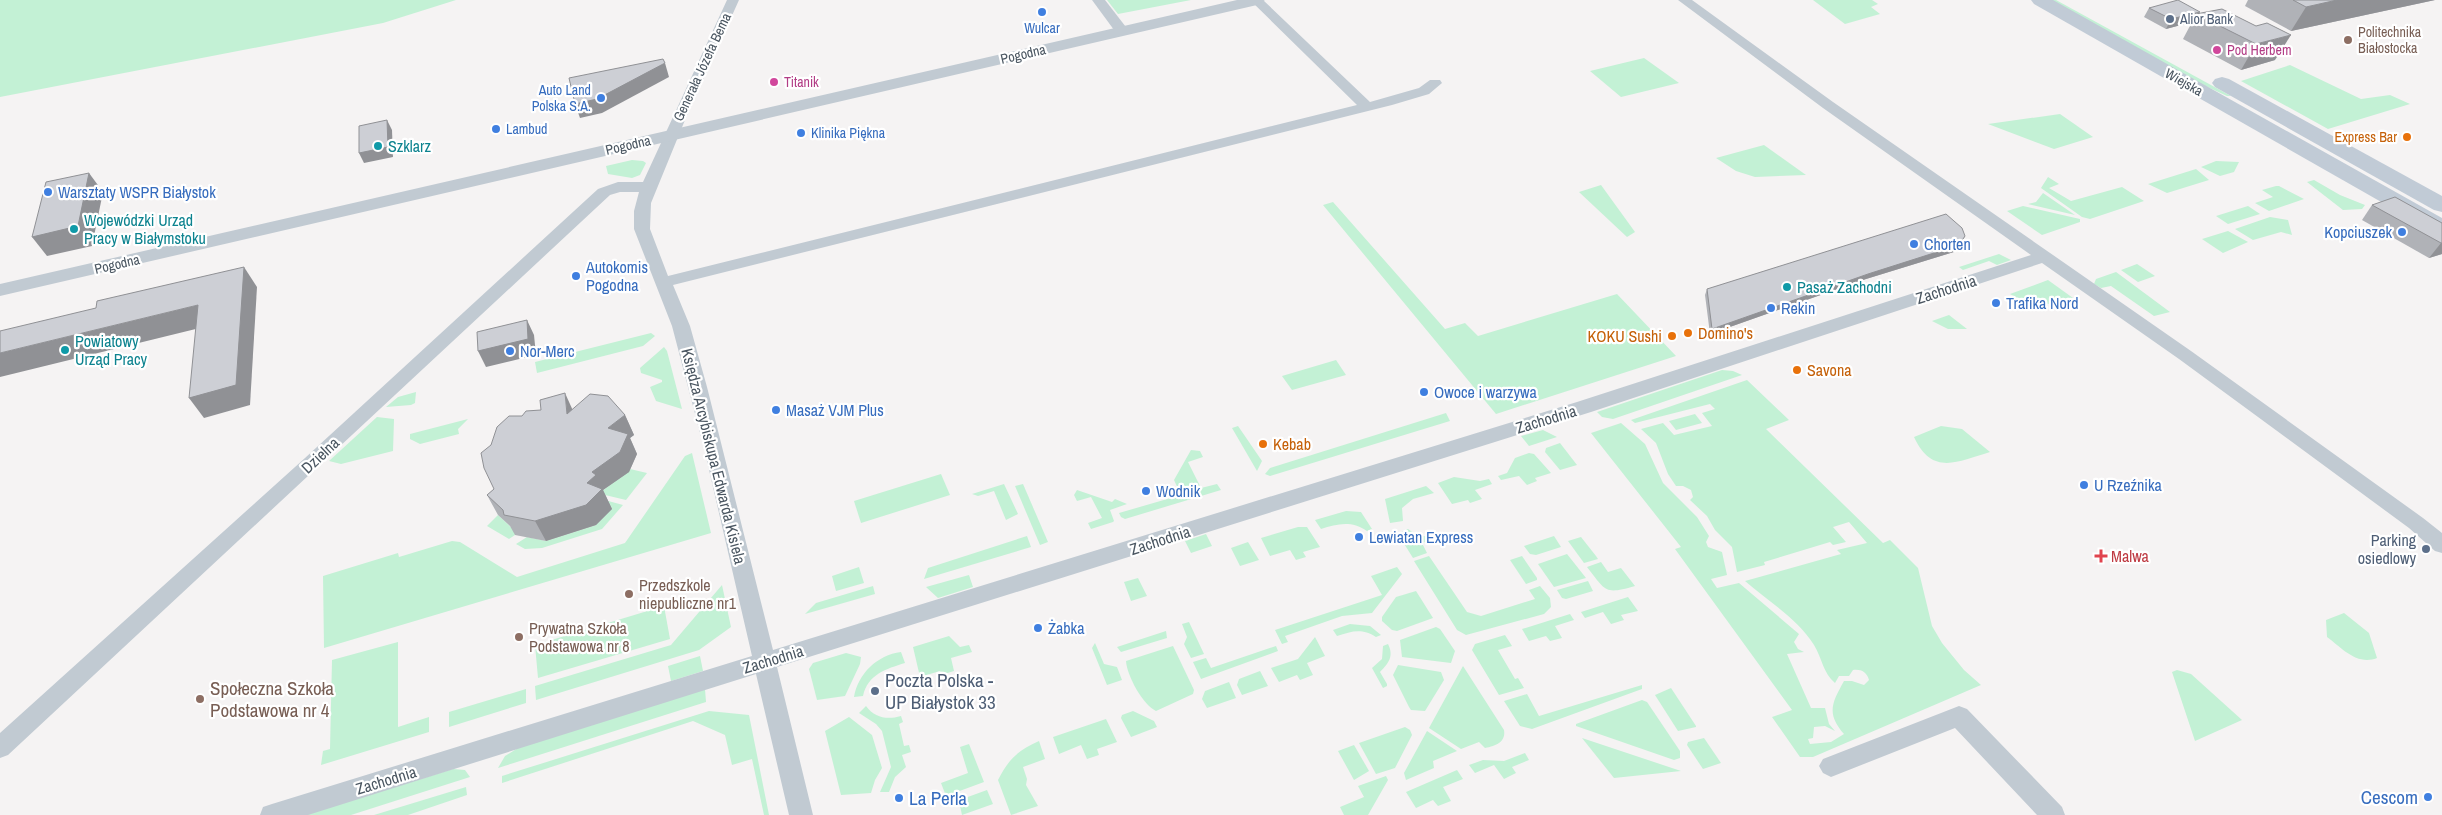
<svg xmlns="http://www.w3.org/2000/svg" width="2442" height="815" font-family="'Archivo Narrow',sans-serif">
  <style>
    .green { fill: #c3f1d5 }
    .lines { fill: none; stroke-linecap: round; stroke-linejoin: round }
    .minor { fill: #c1cad2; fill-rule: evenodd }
    .tertiary { fill: #c1cad2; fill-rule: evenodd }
    .secondary { fill: #c1cbd6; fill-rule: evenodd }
    .wall { fill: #b0b2b7 }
    .shaded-wall { fill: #909195 }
    .building { fill: #cdcfd5; stroke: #909195 }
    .shop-dot { fill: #3f7fe0; stroke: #fff; stroke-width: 2 }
    .service-dot { fill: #5c6f8a; stroke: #fff; stroke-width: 2 }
    .education-dot { fill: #8d6e63; stroke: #fff; stroke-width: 2 }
    .hotel-dot { fill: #d1479c; stroke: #fff; stroke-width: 2 }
    .food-dot { fill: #e8710a; stroke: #fff; stroke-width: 2 }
    .culture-dot { fill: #0f9aa8; stroke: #fff; stroke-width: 2 }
    .health-dot { fill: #e0444e; stroke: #fff; stroke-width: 2 }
    .labels { text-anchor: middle; stroke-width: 4.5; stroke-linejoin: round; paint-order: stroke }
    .far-service-label { font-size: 14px; fill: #4e5e75; stroke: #fff; text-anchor: start }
    .far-shop-label { font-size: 14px; fill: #366cbe; stroke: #fff; text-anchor: start }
    .far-education-label { font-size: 14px; fill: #785e54; stroke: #fff; text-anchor: start }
    .far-hotel-label { font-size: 14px; fill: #b23c85; stroke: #fff; text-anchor: start }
    .far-street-label { font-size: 14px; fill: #4a5661; stroke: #fff }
    .far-food-label { font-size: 14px; fill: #c56008; stroke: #fff; text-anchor: end }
    .culture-label { font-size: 16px; fill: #0d838f; stroke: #fff; text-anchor: start }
    .shop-label { font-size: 16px; fill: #366cbe; stroke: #fff; text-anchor: start }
    .street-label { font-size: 16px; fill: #4a5661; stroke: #fff }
    .food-label { font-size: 16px; fill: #c56008; stroke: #fff; text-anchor: start }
    .service-label { font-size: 16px; fill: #4e5e75; stroke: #fff; text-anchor: end }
    .health-label { font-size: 16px; fill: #be3a42; stroke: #fff; text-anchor: start }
    .education-label { font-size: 16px; fill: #785e54; stroke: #fff; text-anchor: start }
    .near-service-label { font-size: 19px; fill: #4e5e75; stroke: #fff; text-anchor: start }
    .near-education-label { font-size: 19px; fill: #785e54; stroke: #fff; text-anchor: start }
    .near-shop-label { font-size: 19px; fill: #366cbe; stroke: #fff; text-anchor: end }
  </style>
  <rect width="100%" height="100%" fill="#f5f3f3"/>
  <g class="green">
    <path d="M0,0H456L383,23L0,97Z"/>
    <path d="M1107,0H1191L1118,14Z"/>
    <path d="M1813,0H1872L1878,4L1871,7L1880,14L1845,24Z"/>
    <path d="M2048,0H2056L2231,96H2227L2173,71Z"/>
    <path d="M1644,58L1679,83L1621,97L1590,71Z"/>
    <path d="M2290,65L2361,99L2390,95L2410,104L2328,129L2241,81Z"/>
    <path d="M2060,114L2093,137L2054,149L1988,124Z"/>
    <path d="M1764,145L1806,175L1755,177L1736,171L1716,158Z"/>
    <path d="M632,160L643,161L646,163L640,175L632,178L608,174L606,166Z"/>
    <path d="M2216,161L2239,162L2234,172L2220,176L2201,167Z"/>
    <path d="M2196,169L2209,180L2167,193L2148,184Z"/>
    <path d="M2048,177L2059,184L2049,188L2071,201L2122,187L2144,201L2090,219L2082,217L2041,188Z"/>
    <path d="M2314,180L2340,195L2365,205L2362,209L2343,210L2307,182Z"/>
    <path d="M1601,185L1635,232L1627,237L1579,192Z"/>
    <path d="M2276,186H2279L2304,199L2269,211L2255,203L2273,197L2262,190Z"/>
    <path d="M2043,193L2075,215L2028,204L2036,202Z"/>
    <path d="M1333,202L1445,329L1465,323L1478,336L1617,294L1676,356L1496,414L1323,205Z"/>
    <path d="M2023,206L2080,219V222L2042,235L2007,211Z"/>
    <path d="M2248,206L2260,214L2228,224L2216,216Z"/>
    <path d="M2270,217L2288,220L2292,235L2281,232L2253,240L2235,229Z"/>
    <path d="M2228,231L2248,242L2223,253L2202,239Z"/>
    <path d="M1999,254L2011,260L1997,265L1989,261L1963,270L1959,267Z"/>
    <path d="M2137,264L2155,276L2138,282L2121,270Z"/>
    <path d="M2116,272L2170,312L2154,316L2111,286L2101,288L2094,284L2096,279Z"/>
    <path d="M2048,280L2073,298L2049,304L2015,297L2010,294Z"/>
    <path d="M1949,315L1967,329H1948L1932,321Z"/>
    <path d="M651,333L655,336L643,346L537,373L535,362Z"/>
    <path d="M664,347L667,351L682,409L656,401L650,387L662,382V380L641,373L640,368Z"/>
    <path d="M1336,360L1346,375L1292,390L1282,376Z"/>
    <path d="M1722,370L1733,371L1742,375L1613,419L1602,417L1597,412Z"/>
    <path d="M1747,380L1789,420L1766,429L1883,543L1890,540L1918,568L1932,626L1942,643L1964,670L1981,685L1813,757H1800L1772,717L1792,710L1675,549L1681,547L1591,433L1621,423L1645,444L1663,483L1697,517L1709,536L1706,542L1708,547L1722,552L1727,575L1711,579L1717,588L1739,583L1799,634L1794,642L1798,649L1804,652L1787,654L1811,708H1825L1829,724L1835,731L1825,726L1814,727L1813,738L1808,739L1810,744L1831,742L1844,734C1826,713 1832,703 1844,681H1852L1864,685L1869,680C1867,672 1861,669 1853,670L1849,676H1839L1835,683C1823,673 1822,658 1814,645C1798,619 1768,601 1745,581L1841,554L1837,550L1867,543L1849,522L1833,527L1846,542L1833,545L1830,542L1764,562L1765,565L1737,572L1732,547L1715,530L1707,516L1690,500L1693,497L1691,490L1683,486H1676L1668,474L1656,443L1641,429L1663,423L1674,435L1712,426L1702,413L1715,409L1710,404L1635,423L1631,420Z"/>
    <path d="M416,392L415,403L411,405L386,407L398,397Z"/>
    <path d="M1446,413L1450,421L1270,476L1265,474L1270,468Z"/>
    <path d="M1695,414L1702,423L1676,430L1669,421Z"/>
    <path d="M377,417L394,419L393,451L341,464L329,461Z"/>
    <path d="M468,419L458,429L459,434L420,444L410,439V434Z"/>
    <path d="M1238,426L1262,461L1257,471L1232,428Z"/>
    <path d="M1941,426L1962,429L1990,452C1957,462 1932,476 1914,437Z"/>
    <path d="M1543,430L1557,437L1529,446L1521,436Z"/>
    <path d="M1560,443L1577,465L1560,470L1545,452L1546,448Z"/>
    <path d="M1191,450L1200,451L1203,457L1188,462L1201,488L1217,484L1221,490L1125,519L1121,517L1119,513L1181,495L1174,480Z"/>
    <path d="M692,453L711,533L324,648L323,576L398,553L399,557L452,541L460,542L517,577L625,543L685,456Z"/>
    <path d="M1529,453L1534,454L1551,473L1535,478L1537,481L1527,485L1519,476L1501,480L1498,476L1507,473L1515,458Z"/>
    <path d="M630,469L647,473L626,500L605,495L601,492Z"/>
    <path d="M941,474L950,495L861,523L854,501Z"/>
    <path d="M1454,477L1480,481L1489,479L1492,484L1475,490L1482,499L1470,503L1468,500L1452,504L1438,483Z"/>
    <path d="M1004,484L1018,514L1006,520L994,491L978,496L972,494Z"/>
    <path d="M1023,484L1048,542L1040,545L1015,486Z"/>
    <path d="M1426,486L1434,493L1413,499L1402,508L1403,521L1390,523L1385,499Z"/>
    <path d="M1077,490L1112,502L1115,499L1127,504L1110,510L1114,521L1113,522L1091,529L1088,523L1102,518L1091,497L1077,501L1074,495Z"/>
    <path d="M601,499L623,505L602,529L542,548L525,549L516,544L527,537L546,541L596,525Z"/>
    <path d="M1346,511L1361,512L1372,529L1367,531C1351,520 1337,524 1321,529L1315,520Z"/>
    <path d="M498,515L514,530L515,535L509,539L487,526Z"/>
    <path d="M1298,527H1307L1320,547L1303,552L1306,557L1296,560L1290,550L1270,556L1261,538Z"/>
    <path d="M1408,529C1420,539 1433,536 1445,536L1422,543L1427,553L1413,558L1398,534Z"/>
    <path d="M1206,534L1212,546L1191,553L1185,541Z"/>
    <path d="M1027,536L1031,547L924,579L928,568Z"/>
    <path d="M1554,536L1561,547L1536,555L1530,554L1524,546Z"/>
    <path d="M1581,537L1596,556L1598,559L1584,563L1568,541Z"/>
    <path d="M1248,542L1259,560L1240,566L1231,548Z"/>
    <path d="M1567,554L1586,578L1554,587L1538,564Z"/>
    <path d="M1429,556L1467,612L1481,616L1535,599L1529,590L1540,586L1550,598L1551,607L1544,614L1466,635L1457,630L1414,561Z"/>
    <path d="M1522,556L1537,578V580L1526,584L1510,560Z"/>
    <path d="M1601,562L1608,572L1621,568L1635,586C1604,595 1606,591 1587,567Z"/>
    <path d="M859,567L864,583L836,591L832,576Z"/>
    <path d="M1397,567L1402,574L1372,613L1342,616L1285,636L1288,642L1282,644L1275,630L1382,595L1371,576Z"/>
    <path d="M969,575L973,587L938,598L926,587Z"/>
    <path d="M1138,578L1147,596L1131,601L1124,582Z"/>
    <path d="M1588,581L1593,591L1566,599L1562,598L1557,590Z"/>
    <path d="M722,585L731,627L699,650L536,700L535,686L671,645Z"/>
    <path d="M873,586L875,594L805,614L816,603Z"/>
    <path d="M1416,591L1433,618L1397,631L1392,630L1382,621V617L1396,597Z"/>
    <path d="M1628,597L1638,611L1621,615L1624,620L1611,624L1603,612L1585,618L1581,612Z"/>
    <path d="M664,606L670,639L538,678L535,645Z"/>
    <path d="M2344,613L2369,633L2377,658C2357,666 2342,648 2327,637L2326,620Z"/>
    <path d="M1570,614L1574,620L1555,626L1562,638L1550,641L1546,636L1529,641L1522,629Z"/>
    <path d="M1189,622L1204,654L1191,658L1184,644L1187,637L1182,624Z"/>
    <path d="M1350,624L1370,626L1381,635L1376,637C1362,628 1352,631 1337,636L1333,630Z"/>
    <path d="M1436,627L1440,629L1455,651L1451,663L1402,657L1400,640Z"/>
    <path d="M1166,631L1167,638L1121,652L1117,647Z"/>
    <path d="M1505,635L1512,646L1498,650L1515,679L1518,678L1524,688L1499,695L1472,650L1475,644Z"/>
    <path d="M949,636L960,647L969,645L972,652L951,658L954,671L941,675L940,671L920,677L913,647Z"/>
    <path d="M1315,637L1325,656L1307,663L1313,675L1300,680L1297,675L1279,682L1271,668L1298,659Z"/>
    <path d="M398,642V727L429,717V732L321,765L323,751L330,749L332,660Z"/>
    <path d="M1095,643L1104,664L1117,667L1122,680L1107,685L1092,648Z"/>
    <path d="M1388,644C1394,656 1389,663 1380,672L1387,684V686L1383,688L1372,668L1382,659L1383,646Z"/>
    <path d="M1173,646L1194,690L1193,694L1156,711C1143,705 1127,676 1126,661Z"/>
    <path d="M1276,646L1278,651L1201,679L1193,662L1206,658L1211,668Z"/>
    <path d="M901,652L905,663C886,669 868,674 863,696L854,697C858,674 877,655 901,652Z"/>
    <path d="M846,653L861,657L860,664L845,696L817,700L809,669L813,663Z"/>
    <path d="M700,656L703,671L671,681L668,666Z"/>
    <path d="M1398,665L1441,672L1444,680L1425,711L1411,710L1409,707L1393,675Z"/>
    <path d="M1463,666L1504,730C1506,742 1496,746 1485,748L1479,742L1461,749L1429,728Z"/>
    <path d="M2177,670L2191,674L2242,720L2195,741L2172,672Z"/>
    <path d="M1260,671L1268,686L1242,695L1237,685L1239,679Z"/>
    <path d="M1229,682L1236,698L1207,708L1202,699L1205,691Z"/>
    <path d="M1642,685V689L1532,729L1520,726L1504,701L1527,694L1539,716Z"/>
    <path d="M1671,688L1696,726V727L1678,731L1655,695Z"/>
    <path d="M526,689V703L449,727V712Z"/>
    <path d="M705,689L706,702L498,768L505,756L518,748Z"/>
    <path d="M1642,700L1647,702L1680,751V758L1674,760L1576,726V724Z"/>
    <path d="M866,706C875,718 887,720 901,716L903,722L899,724L904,746L909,745L911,752L902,755L906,767L895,777L889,792H880L891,767L882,731L876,724L859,713Z"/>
    <path d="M709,711L749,715L769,815H764L752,759L732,765L725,735L693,721L502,783V776Z"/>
    <path d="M1133,711L1154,721L1157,727L1131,737L1121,718L1122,715Z"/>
    <path d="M849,717L872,735L882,768L875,780L871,793L841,795L825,731Z"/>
    <path d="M1106,719L1117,742L1097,749L1099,755L1087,759L1081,745L1059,754L1053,737Z"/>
    <path d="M1405,727L1410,730L1412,735L1395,768L1376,774L1359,743Z"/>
    <path d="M1427,731L1457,751L1433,761L1434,768L1406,780L1404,773Z"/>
    <path d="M1582,738L1681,771L1614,778Z"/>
    <path d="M1704,738L1721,763L1703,769L1687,745L1688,742Z"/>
    <path d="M1039,741L1045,759L1023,767L1027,779L1026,785L1038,806L1011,815L998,780C1008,760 1018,750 1039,741Z"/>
    <path d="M969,744L984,782L946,796L941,783L968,773L960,747Z"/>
    <path d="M1354,745L1369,771L1354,780L1338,751Z"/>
    <path d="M1525,753L1529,760L1512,767L1516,773L1504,779L1494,765L1475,773L1469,765L1483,760L1504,761Z"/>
    <path d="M453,769L465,770L470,777L351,815H304Z"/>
    <path d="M1457,770L1463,779L1443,787L1451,801L1438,806L1433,800L1416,808L1406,792Z"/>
    <path d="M1386,776L1388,780L1368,815H1344L1340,807L1364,797L1358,786Z"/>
    <path d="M466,787L467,795L408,815H374Z"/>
    <path d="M987,790L993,804L962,815L960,806L965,798Z"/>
  </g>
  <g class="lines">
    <g class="minor">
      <path d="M727,0H739L685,120L651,203L650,229L668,276L1357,105L1250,0H1263L1370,102L1419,88L1430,80H1440L1442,83L1429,94L1392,105L673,285L690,326L707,387L773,650L1577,402L2031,255L1823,108L1678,0H1692L1833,102L2191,351L2423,518L2442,533V553L2435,551L2409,528L2179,359L2042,263L1591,412L777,667L813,815H789L756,674L308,815H260L263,807L272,804L752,656L704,448L672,326L634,229V211L639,192H620L610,195L8,755L0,758V733L305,458L598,189L618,182H643Z"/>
      <path d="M1092,0H1105L1129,31L1127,34H1117Z"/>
      <path d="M1959,706L1967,709L2062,807L2065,815H2037L1955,728L1831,777L1823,773L1819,766L1823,759Z"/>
    </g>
    <path class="tertiary" d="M1237,0H1265L1257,5L0,296V284Z"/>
    <g class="secondary">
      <path d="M2031,0H2053L2442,218V234L2434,232L2034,4Z"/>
      <path d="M2222,77L2229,79L2442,196V212L2434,210L2215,87L2212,83L2215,79Z"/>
    </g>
  </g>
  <g class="wall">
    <path d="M2248,0H2435L2291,31L2245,6Z"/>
    <path d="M2149,8L2199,14L2222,9L2275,60L2241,70L2183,39L2192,22L2166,29L2144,17Z"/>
    <path d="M2372,205L2442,223V254L2429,258L2362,220Z"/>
    <path d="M1957,251L1866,279L1710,334L1705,295L1707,289Z"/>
    <path d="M573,409L625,415L634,435L630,438L637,454L629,472L603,490L612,509L596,525L546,541L515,535L510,526L498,515L487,495L494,489L491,445L522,416Z"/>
  </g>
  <g class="shaded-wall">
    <path d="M2337,0H2435L2291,31L2306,7Z"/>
    <path d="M2200,12L2198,15L2196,14L2192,22L2166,29L2171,19Z"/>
    <path d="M2291,35L2275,60L2241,70L2256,44Z"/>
    <path d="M665,63L669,77L602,113L580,118L575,104Z"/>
    <path d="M387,120L392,130L393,157L364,163L359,153Z"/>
    <path d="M89,173L103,192L92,246L47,256L32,237Z"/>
    <path d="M1965,236L1957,251L1866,279L1710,334L1712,329L1868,274Z"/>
    <path d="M2441,243H2442V254L2429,258Z"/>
    <path d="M244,267L257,287L250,405L204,418L189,398Z"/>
    <path d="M198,305L212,325L0,377V353Z"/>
    <path d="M527,320L534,335L536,355L486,367L478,351Z"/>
    <path d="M565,393L574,413L567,414Z"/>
    <path d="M625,415L634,435L630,438L637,454L629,472L603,490L612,509L596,525L546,541L535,521L592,472L608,428Z"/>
  </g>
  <g class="building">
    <path d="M2178,0L2200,12L2171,19L2149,8Z"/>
    <path d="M2293,0H2337L2306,7Z"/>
    <path d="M2222,9L2256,26L2267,23L2291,35L2256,44L2196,14Z"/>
    <path d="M663,59L665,63L597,99L575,104L569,78Z"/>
    <path d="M387,120L388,147L359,153V126Z"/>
    <path d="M89,173L78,226L32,237L46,182Z"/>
    <path d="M2395,197L2442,223V243H2441L2372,205Z"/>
    <path d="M1946,214L1962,228L1965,236L1959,245L1868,274L1712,329L1707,289Z"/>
    <path d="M244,267L236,385L189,398L198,305L0,353V331L96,308L97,301Z"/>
    <path d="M527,320L528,339L478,351L477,332Z"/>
    <path d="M565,393L567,414L590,394L608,396L625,415L608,428L628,434L620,452L592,472L596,475L587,483L602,489L586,505L535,521L504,515L503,510L487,495L494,489L484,468L481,453L491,445L497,427L509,416H522L526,411L541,410L540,400Z"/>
  </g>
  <g class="shop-dot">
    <circle cx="1042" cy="12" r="5"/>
    <circle cx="601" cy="98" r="5"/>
    <circle cx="496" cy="129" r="5"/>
    <circle cx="801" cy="133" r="5"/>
    <circle cx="48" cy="192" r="5"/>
    <circle cx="2402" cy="232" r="5"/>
    <circle cx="1914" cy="244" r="5"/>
    <circle cx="576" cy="276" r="5"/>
    <circle cx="1996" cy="303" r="5"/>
    <circle cx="1771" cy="308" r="5"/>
    <circle cx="510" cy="351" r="5"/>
    <circle cx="1424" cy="392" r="5"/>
    <circle cx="776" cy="410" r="5"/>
    <circle cx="2084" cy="485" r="5"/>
    <circle cx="1146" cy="491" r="5"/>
    <circle cx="1359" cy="537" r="5"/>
    <circle cx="1038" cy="628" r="5"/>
    <circle cx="2428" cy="797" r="5"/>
    <circle cx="899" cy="798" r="5"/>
  </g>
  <g class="service-dot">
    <circle cx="2170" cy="19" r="5"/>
    <circle cx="2426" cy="549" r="5"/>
    <circle cx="875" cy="691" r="5"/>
  </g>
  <g class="education-dot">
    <circle cx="2348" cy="40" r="5"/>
    <circle cx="629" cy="594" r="5"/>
    <circle cx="519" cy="637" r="5"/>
    <circle cx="200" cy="699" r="5"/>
  </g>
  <g class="hotel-dot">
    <circle cx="2217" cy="50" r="5"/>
    <circle cx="774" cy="82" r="5"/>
  </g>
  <g class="food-dot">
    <circle cx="2407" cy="137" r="5"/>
    <circle cx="1688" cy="333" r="5"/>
    <circle cx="1672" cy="336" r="5"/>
    <circle cx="1797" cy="370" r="5"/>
    <circle cx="1263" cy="444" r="5"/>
  </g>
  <g class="culture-dot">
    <circle cx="378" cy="146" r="5"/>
    <circle cx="74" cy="229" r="5"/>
    <circle cx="1787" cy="287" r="5"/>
    <circle cx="65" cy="350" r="5"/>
  </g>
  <path class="health-dot" d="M2098.5 548.5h5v5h5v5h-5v5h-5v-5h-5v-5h5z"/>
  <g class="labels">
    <g class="far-service-label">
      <text x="2180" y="24">Alior Bank</text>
    </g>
    <g class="far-shop-label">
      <text x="1042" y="33" text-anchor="middle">Wulcar</text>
      <text x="591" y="95" text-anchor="end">Auto Land<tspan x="591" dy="16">Polska S.A.</tspan></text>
      <text x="506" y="134">Lambud</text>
      <text x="811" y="138">Klinika Piękna</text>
    </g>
    <g class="far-education-label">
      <text x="2358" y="37">Politechnika<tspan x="2358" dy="16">Białostocka</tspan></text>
    </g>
    <g class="far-hotel-label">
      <text x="2227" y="55">Pod Herbem</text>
      <text x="784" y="87">Titanik</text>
    </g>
    <g class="far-street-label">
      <text transform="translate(1023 54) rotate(-13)" y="5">Pogodna</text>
      <text transform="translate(702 67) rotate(-65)" y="5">Generała Józefa Bema</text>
      <text transform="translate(2184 82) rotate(30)" y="5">Wiejska</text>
      <text transform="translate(628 145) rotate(-13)" y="5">Pogodna</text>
      <text transform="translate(117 264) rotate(-13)" y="5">Pogodna</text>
    </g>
    <g class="far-food-label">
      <text x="2397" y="142">Express Bar</text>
    </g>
    <g class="culture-label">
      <text x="388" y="152">Szklarz</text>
      <text x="84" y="226">Wojewódzki Urząd<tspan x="84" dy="18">Pracy w Białymstoku</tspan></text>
      <text x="1797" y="293">Pasaż Zachodni</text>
      <text x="75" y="347">Powiatowy<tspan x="75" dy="18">Urząd Pracy</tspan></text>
    </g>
    <g class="shop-label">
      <text x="58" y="198">Warsztaty WSPR Białystok</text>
      <text x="2392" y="238" text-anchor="end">Kopciuszek</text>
      <text x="1924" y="250">Chorten</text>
      <text x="586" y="273">Autokomis<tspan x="586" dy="18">Pogodna</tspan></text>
      <text x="2006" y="309">Trafika Nord</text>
      <text x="1781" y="314">Rekin</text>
      <text x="520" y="357">Nor-Merc</text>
      <text x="1434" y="398">Owoce i warzywa</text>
      <text x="786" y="416">Masaż VJM Plus</text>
      <text x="2094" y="491">U Rzeźnika</text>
      <text x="1156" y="497">Wodnik</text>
      <text x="1369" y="543">Lewiatan Express</text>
      <text x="1048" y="634">Żabka</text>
    </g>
    <g class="street-label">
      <text transform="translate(1946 289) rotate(-18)" y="6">Zachodnia</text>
      <text transform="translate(1546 419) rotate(-17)" y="6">Zachodnia</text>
      <text transform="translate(320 455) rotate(-43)" y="6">Dzielna</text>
      <text transform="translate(714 456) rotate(76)" y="6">Księdza Arcybiskupa Edwarda Kisiela</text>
      <text transform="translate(1160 540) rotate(-18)" y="6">Zachodnia</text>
      <text transform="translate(773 659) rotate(-17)" y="6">Zachodnia</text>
      <text transform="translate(386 780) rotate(-17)" y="6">Zachodnia</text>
    </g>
    <g class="food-label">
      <text x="1698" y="339">Domino's</text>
      <text x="1662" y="342" text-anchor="end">KOKU Sushi</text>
      <text x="1807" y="376">Savona</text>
      <text x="1273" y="450">Kebab</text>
    </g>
    <g class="service-label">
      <text x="2416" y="546">Parking<tspan x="2416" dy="18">osiedlowy</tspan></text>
    </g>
    <g class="health-label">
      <text x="2111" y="562">Malwa</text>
    </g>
    <g class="education-label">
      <text x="639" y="591">Przedszkole<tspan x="639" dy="18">niepubliczne nr1</tspan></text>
      <text x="529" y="634">Prywatna Szkoła<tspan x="529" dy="18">Podstawowa nr 8</tspan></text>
    </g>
    <g class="near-service-label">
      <text x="885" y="687">Poczta Polska -<tspan x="885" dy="22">UP Białystok 33</tspan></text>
    </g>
    <g class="near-education-label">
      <text x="210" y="695">Społeczna Szkoła<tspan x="210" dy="22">Podstawowa nr 4</tspan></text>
    </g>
    <g class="near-shop-label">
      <text x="2418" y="804">Cescom</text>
      <text x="909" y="805" text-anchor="start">La Perla</text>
    </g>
  </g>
</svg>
